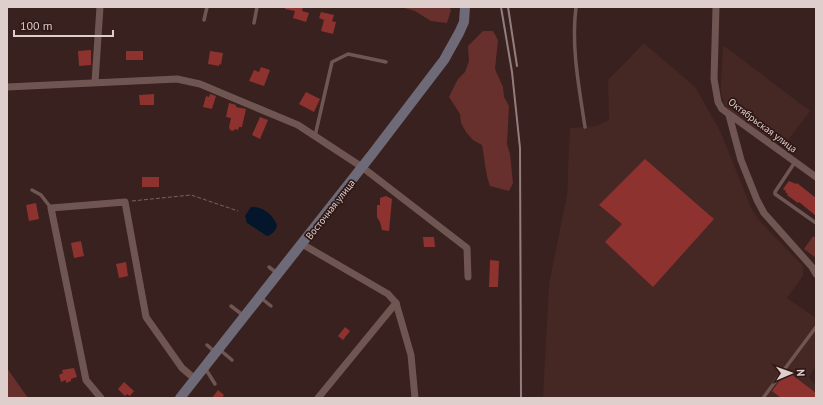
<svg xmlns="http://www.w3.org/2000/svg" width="823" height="405" font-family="'PT Sans',sans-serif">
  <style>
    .built { fill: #452724 }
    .green { fill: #68302c }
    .water { fill: #03162b }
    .building { fill: #8e322f }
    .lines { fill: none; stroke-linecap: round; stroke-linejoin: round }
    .path { stroke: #786361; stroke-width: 1; stroke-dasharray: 4 2; stroke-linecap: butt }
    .service { stroke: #705653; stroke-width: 3.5 }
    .minor { stroke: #705653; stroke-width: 7 }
    .secondary { stroke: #6e6a77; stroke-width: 10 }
    .rail { stroke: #927f7d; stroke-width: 2 }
    .labels { text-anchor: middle; stroke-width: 3.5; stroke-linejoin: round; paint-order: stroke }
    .street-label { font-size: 10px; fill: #dececc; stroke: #2e1715 }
  </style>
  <rect width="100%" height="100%" fill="#38211f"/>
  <g class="built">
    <path d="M644,43L696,88L721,133L752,210L759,220L803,266V276L787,298L816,318V366L809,377L816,386V398H543L549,284L567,195L570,128L596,126L609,120L608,80Z"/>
    <path d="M723,45L810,111L783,147L730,111L725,106L721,92V80Z"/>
  </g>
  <g class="green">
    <path d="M401,7H449L451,10L447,23L431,21L415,11Z"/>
    <path d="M483,31H493L498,40L495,69L503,87L504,97L509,106L507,144L510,154L513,183L509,191L490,186C485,173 485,159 482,145L473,140L466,132L461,123L460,114L449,97L458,79L465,72L469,61L468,46Z"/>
    <path d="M813,236L816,238V258L804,249Z"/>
    <path d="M7,368L28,398H7Z"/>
  </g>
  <path class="water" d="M251,207C262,206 274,215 277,226C275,231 273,234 267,236L247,223L245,216Z"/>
  <g class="building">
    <path d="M285,7H303L302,11L309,13L306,22L293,18L295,11L285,9Z"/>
    <path d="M321,12L334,15L332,21L336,22L333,34L321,31L324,20L319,18Z"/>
    <path d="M91,50V65L79,66L78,51Z"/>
    <rect x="126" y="51" width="17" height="9"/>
    <path d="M210,51L223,53L221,65L219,64V66L208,64Z"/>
    <path d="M261,67L270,70L264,86L249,81L254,70L259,72Z"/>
    <path d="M306,92L320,99L314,112L299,104Z"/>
    <path d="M154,94V105H140L139,95Z"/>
    <path d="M210,94L216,96L212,109L203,107L206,96L209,97Z"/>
    <path d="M229,103L236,105V107L246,109L242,127H239L238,130L235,129L233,131L230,130L229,127L231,118L226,117Z"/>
    <path d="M260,117L268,120L260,139L252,135Z"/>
    <path d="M645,159L714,219L653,287L605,242L622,224L599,205Z"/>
    <rect x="142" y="177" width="17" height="10"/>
    <path d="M789,181L796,184L797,183L816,198V216L799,202L798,203L787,195L788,194L785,192L786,191L783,189Z"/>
    <path d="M386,196L392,199L389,231L382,230L380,222L377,217V205H380V198Z"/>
    <path d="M36,203L39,219L29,221L26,205Z"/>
    <path d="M423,237H434L435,247H424Z"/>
    <path d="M81,241L84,256L74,258L71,243Z"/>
    <path d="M490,260L499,261L498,287H489Z"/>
    <path d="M126,262L128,276L119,278L116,264Z"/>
    <path d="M345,327L350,331L343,340L338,336Z"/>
    <path d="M74,368L77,377L71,379V381L66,383V380L61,382L59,375L63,373L62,370Z"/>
    <path d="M787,371L816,393V398H781L772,391Z"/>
    <path d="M124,382L134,391L130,396L127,394L125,396L118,389Z"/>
    <path d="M218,390L224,395L222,398H212Z"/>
  </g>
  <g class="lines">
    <path class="path" d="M132,201L191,195L238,211"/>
    <g class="service">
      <path d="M576,7C571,47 579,87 585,127"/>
      <path d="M204,20L207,7"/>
      <path d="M254,23L257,7"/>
      <path d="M315,136L332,62L348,54L386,62"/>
      <path d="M795,162L775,192V194L816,223"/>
      <path d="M32,190L41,195L51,208"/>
      <path d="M269,267L278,274"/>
      <path d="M261,298L271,306"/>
      <path d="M231,306L244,316"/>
      <path d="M207,345L215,352"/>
      <path d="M219,349L232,360"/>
      <path d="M205,368L215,384"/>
      <path d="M763,398L816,327"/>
    </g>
    <g class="minor">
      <path d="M716,7L714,79L718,102L722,109L816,177"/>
      <path d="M95,82L100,7"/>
      <path d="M7,87L177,79L200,84L298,125L362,167L467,248L468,277"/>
      <path d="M729,115L741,160L757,200L764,213L812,267L816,274"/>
      <path d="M302,244L388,294L396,303L411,355L415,398"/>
      <path d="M101,398L86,380L51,208L125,202L146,317L182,368L195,379"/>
      <path d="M318,398L396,303"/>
    </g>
    <path class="secondary" d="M180,398L373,153L444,60L459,33L464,22L465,7"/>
    <g class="rail">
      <path d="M501,7L512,72L520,148L521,398"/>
      <path d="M508,7L517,66"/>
    </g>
  </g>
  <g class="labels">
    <g class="street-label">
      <text transform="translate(763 125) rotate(37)" y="4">Октябрьская улица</text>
      <text transform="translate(330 209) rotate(-52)" y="4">Восточная улица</text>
    </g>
  </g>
  <rect width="823" height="405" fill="none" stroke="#dececc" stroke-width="16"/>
  <g transform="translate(791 373) rotate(88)" stroke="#2e1715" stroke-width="3" paint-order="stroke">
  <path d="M0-3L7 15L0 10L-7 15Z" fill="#dececc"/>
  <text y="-6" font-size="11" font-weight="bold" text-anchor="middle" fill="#dececc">N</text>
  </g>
  <path d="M14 30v6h99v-6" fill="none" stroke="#dececc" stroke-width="2"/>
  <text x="20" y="30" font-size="12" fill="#dececc" stroke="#2e1715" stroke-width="3" paint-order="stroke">100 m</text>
</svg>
